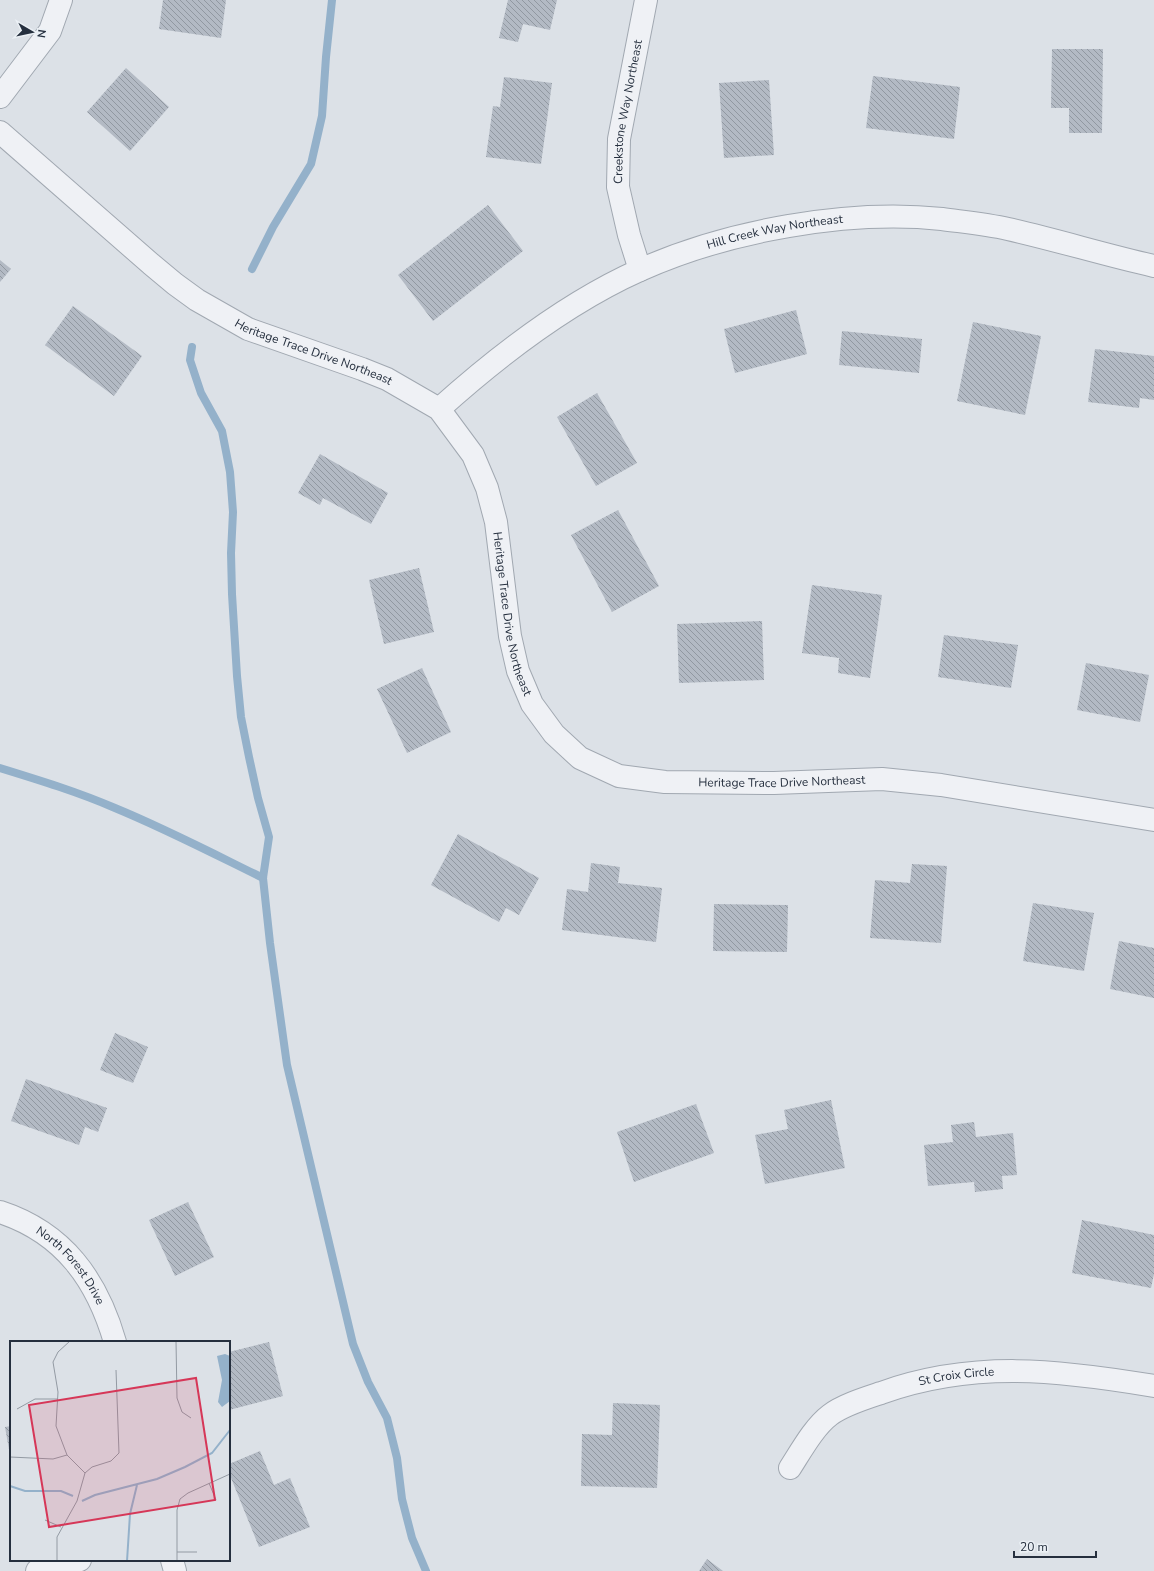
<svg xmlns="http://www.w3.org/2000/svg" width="1154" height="1571" font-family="'Nunito Sans',sans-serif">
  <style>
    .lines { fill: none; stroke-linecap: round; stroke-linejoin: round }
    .stream { stroke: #94b1ca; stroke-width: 8 }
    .building { fill: url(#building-back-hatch) }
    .street-casing { stroke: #a1a8b1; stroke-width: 24 }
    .street { stroke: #eff1f5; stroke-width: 22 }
    .labels { text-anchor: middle; stroke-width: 3.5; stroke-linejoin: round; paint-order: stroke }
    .street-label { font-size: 12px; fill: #252f3e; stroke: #ebf0f5 }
    .inset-river { fill: none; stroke: #94b1ca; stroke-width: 2 }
    .inset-road { fill: none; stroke: #939aa3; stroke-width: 1 }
    .view { fill: #d63758; fill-opacity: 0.15; stroke: #d63758; stroke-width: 2 }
    .inset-edge { fill: none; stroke: #252f3e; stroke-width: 2 }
  </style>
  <defs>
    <pattern id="building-back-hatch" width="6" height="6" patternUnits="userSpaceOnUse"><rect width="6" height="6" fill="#b3bac4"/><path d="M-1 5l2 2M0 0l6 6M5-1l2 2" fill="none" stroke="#9198a1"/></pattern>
  </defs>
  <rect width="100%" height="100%" fill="#dce1e7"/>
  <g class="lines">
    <g class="stream">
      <path d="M252,269L273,227L311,164L322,116L326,57L332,0"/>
      <path d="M192,347L190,360L201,393L222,431L230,472L233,512L231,553L232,594L237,676L241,717L249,757L258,798L269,837L263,878L270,943L287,1065L353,1344L368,1382L387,1418L397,1458L402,1499L412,1538L426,1571"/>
      <path d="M0,768C39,780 78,792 115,808C166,829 214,854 263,878"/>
    </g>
  </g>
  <g class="building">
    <path d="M163,0H226L221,38L159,29Z"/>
    <path d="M508,0H557L550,30L523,24L518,42L499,38Z"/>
    <path d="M1052,49H1103L1102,133H1069V108H1051Z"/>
    <path d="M126,68L169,107L130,151L87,112Z"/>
    <path d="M873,76L960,87L954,139L866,128Z"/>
    <path d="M504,77L552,83L541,164L486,157L493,106L500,107Z"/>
    <path d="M769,80L774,155L724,158L719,83Z"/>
    <path d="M488,205L523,251L433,321L398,275Z"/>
    <path d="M0,260L11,269L0,282Z"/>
    <path d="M73,306L142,356L114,396L45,345Z"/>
    <path d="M796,310L807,354L735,373L724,329Z"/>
    <path d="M973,322L1041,336L1025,415L957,401Z"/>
    <path d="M842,331L922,339L919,373L839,365Z"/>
    <path d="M1095,349L1154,356V400L1140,398L1139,408L1088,402Z"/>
    <path d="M597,393L637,463L596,486L557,417Z"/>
    <path d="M320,454L388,493L371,524L323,498L320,505L298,493Z"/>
    <path d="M618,510L659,586L612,612L571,535Z"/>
    <path d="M419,568L434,632L384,644L369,580Z"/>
    <path d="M812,585L882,595L870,678L838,673L839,658L802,653Z"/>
    <path d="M762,621L764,680L679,683L677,624Z"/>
    <path d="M944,635L1018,645L1011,688L938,677Z"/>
    <path d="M1086,663L1149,675L1140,722L1077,710Z"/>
    <path d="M422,668L451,732L407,753L377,689Z"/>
    <path d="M458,834L539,878L519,915L506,908L499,922L431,885Z"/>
    <path d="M591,863L620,867L618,883L662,888L656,942L562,930L567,889L588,892Z"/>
    <path d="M912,864L947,866L941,943L870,938L875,880L910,883Z"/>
    <path d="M1033,903L1094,913L1084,971L1023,961Z"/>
    <path d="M714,904L788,905L787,952L713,951Z"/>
    <path d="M1119,941L1154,948V998L1110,989Z"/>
    <path d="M115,1033L148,1047L133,1083L100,1070Z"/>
    <path d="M26,1079L107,1108L98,1132L85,1127L79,1145L11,1121Z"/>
    <path d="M831,1100L845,1168L765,1184L755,1135L788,1129L784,1110Z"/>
    <path d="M696,1104L714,1153L634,1182L617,1132Z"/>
    <path d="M974,1122L976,1137L1013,1133L1017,1175L1002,1176L1003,1189L975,1192L974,1182L928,1186L924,1145L953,1142L951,1125Z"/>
    <path d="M188,1202L214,1257L175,1276L149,1220Z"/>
    <path d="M1082,1220L1154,1235V1274L1151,1288L1072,1273Z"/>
    <path d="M269,1342L283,1396L229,1410V1352Z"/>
    <path d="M613,1403L660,1405L657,1488L581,1486L582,1434L612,1435Z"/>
    <path d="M11,1426V1455H10L5,1427Z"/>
    <path d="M260,1451L274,1485L290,1478L310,1527L259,1547L229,1473V1464Z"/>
    <path d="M707,1559L723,1571H699Z"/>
  </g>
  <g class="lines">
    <g class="street-casing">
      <g id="street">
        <path d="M0,97L50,31L61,0"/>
        <path id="s1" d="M0,132L151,264L175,284L197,300L248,329L362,369L387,379L439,409L473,455L487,488L496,522L510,636L518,671L532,704L554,734L580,758L619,776L665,782L774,783L882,779L941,785L1154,820"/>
        <path id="s2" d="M640,270L629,235L618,187L619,139L646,0"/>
        <path id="s3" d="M439,409C499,355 566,303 640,270C727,231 847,209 942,219C964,222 986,224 1008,229C1057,240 1105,255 1154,266"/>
        <path id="s4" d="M0,1212C64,1233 97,1280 115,1342"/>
        <path id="s5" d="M790,1468C801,1451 814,1427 830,1415C843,1405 866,1398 881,1393C973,1360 1059,1370 1154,1386"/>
        <path d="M172,1560L175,1571"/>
        <path d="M37,1571L80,1560"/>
      </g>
    </g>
    <use href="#street" class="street"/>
  </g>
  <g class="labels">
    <g class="street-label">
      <text dy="4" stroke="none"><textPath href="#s2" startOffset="162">Creekstone Way Northeast</textPath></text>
      <text dy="4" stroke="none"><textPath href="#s3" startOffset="386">Hill Creek Way Northeast</textPath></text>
      <text dy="4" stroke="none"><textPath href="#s1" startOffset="387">Heritage Trace Drive Northeast</textPath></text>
      <text dy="4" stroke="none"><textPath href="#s1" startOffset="747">Heritage Trace Drive Northeast</textPath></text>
      <text dy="4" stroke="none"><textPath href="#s1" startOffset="1119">Heritage Trace Drive Northeast</textPath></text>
      <text dy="4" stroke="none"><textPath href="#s4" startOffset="91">North Forest Drive</textPath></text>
      <text dy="4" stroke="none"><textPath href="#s5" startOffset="200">St Croix Circle</textPath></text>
    </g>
  </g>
  <g transform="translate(10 1341)">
    <rect width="220" height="220" fill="#dce1e7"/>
    <path d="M215,13L220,15V60L212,66L208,61L212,39L207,15Z" fill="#94b1ca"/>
    <path class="inset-river" d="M0,145L15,150H51L63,155M72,160L85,154L147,138L175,126L202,112L220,89M117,220L120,173L127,144"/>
    <path class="inset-road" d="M60,0L48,11L43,21L48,51L46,85L57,114L75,132M166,0L167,57L172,71L181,77M7,68L25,58H48M0,116L43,118L57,114M199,142L206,159M35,179L51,186M167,211H187M47,220V196L67,160L75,132L82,126L101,120L109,112L106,29M167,220V169L170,158L178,152L220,133"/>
    <path class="view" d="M186,37L205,159L39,186L19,64Z"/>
    <rect width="220" height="220" class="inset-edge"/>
  </g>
  <g transform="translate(32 32) rotate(99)" stroke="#ebf0f5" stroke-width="3" paint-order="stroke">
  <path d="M0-3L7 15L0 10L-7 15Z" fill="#252f3e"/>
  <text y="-6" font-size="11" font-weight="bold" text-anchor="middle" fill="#252f3e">N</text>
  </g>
  <path d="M1014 1551v6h82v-6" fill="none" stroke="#252f3e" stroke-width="2"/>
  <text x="1020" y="1551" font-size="12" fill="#252f3e" stroke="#ebf0f5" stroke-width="3" paint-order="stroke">20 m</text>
</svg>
